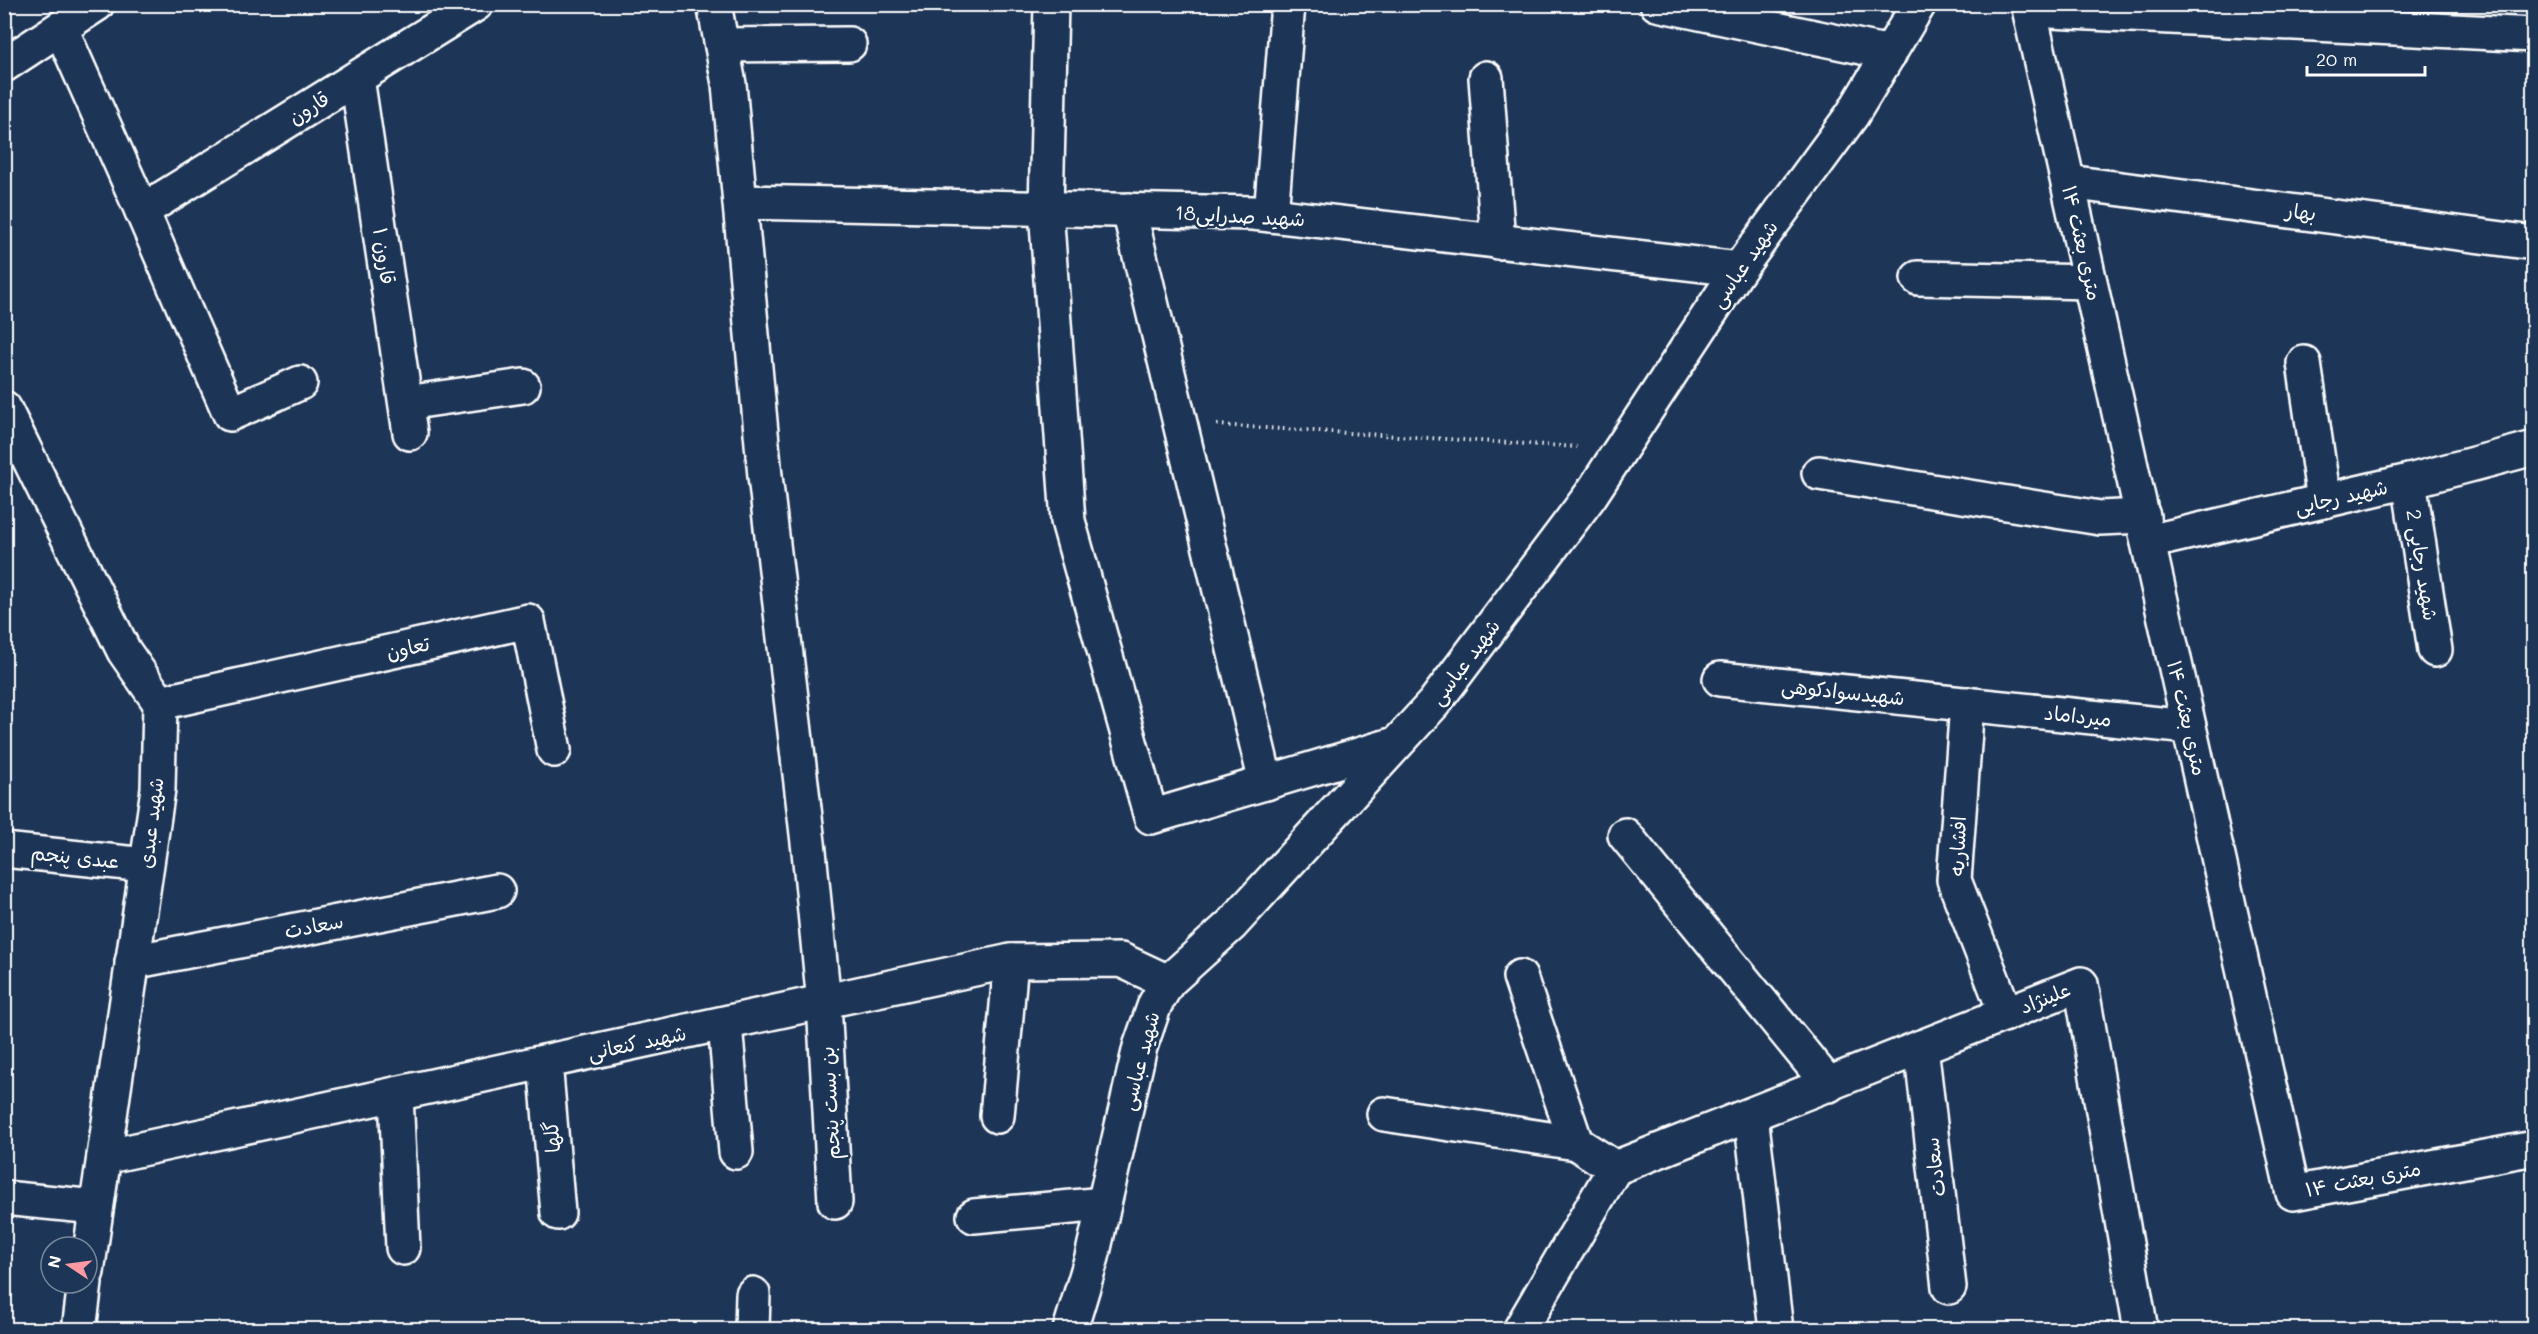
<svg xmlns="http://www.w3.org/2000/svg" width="2538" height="1334" font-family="Mali,'Playpen Sans Arabic',sans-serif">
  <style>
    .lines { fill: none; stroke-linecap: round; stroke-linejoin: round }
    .street-casing { stroke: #fff; stroke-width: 38 }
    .path { stroke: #fff; stroke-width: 4; stroke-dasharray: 1.5 4.5; stroke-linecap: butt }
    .street { stroke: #1d3557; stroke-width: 33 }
    .labels { text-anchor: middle; stroke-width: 5; stroke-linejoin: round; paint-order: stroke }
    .street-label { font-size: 20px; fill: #fff; stroke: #1d3557 }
  </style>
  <rect width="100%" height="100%" fill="#1d3557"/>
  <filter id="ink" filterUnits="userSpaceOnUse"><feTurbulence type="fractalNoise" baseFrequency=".0167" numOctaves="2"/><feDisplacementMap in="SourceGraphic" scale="12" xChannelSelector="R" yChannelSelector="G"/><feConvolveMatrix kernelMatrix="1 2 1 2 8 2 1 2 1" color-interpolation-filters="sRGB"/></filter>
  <g filter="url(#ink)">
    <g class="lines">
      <g class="street-casing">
        <g id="street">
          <path d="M714,4L729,84L765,476L809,851L824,1003L835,1202"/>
          <path d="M1051,4L1046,209L1068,521L1151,817L1395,744"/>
          <path d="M1657,4L1890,53"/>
          <path d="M2028,4L2293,1193L2534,1148"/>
          <path d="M2030,10L2534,35"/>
          <path d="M61,29L142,211L476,4"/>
          <path d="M722,45L849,44"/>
          <path d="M4,65L97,4"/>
          <path d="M357,78L410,433"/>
          <path d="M1486,78L1498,242"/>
          <path d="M2068,182L2534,243"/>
          <path d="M740,202L1253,213L1739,269"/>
          <path d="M1129,210L1266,783"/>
          <path d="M142,211L230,414L300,383"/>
          <path d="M1271,215L1288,4"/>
          <path d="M1918,278L2090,282"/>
          <path d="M2304,363L2324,501"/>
          <path d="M406,403L523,386"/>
          <path d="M4,408L124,651L160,703L158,789L87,1272"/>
          <path d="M1819,473L2100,518L2143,516"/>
          <path d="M2409,481L2435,650"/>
          <path d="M2148,542L2409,481L2534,448"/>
          <path d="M1720,679L2189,727"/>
          <path d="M160,703L528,621L554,750"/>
          <path d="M1967,704L1954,880L2006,1014"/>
          <path d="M1625,835L1829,1085"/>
          <path d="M4,850L146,865"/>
          <path d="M132,962L497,891"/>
          <path d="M1520,977L1576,1143"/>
          <path d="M725,1024L736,1152"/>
          <path d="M1921,1047L1949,1287"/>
          <path d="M545,1062L558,1213"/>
          <path d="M396,1094L403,1248"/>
          <path d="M1384,1114L1576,1143L1615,1168"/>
          <path d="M1751,1115L1776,1330"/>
          <path d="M997,1116L1011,961"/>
          <path d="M104,1157L1011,961L1121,960L1168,982"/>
          <path d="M1615,1168L2081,984L2141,1330"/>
          <path d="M4,1198L96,1207"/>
          <path d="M974,1216L1104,1204"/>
          <path d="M79,1330L85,1283"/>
          <path d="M752,1330L753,1294"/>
          <path d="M1070,1330L1092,1257L1140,1047L1155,1004L1168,982L1231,925L1434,703L1590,496L1739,269L1852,115L1919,4"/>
          <path d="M1520,1330L1615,1168"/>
        </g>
      </g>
      <path class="path" d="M1217,425L1577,447"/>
      <use href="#street" class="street"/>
    </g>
  </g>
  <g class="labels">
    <g class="street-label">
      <text transform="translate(309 108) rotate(-32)" y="7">قارون</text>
      <text transform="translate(2301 212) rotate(7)" y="7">بهار</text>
      <text transform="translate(1240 216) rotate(3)" y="7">شهید صدرایی18</text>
      <text transform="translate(2082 243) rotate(77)" y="7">۱۴ متری بعثت</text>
      <text transform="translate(384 256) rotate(82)" y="7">قارون ۱</text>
      <text transform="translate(1744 264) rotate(-55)" y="7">شهید عباسی</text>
      <text transform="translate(2341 497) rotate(-13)" y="7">شهید رجایی</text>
      <text transform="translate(2422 565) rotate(81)" y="7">شهید رجایی 2</text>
      <text transform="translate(408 648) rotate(-13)" y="7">تعاون</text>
      <text transform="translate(1465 662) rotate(-53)" y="7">شهید عباسی</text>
      <text transform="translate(1843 692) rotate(6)" y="7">شهیدسوادکوهی</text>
      <text transform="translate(2078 716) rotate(6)" y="7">میرداماد</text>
      <text transform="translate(2187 718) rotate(77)" y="7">۱۴ متری بعثت</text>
      <text transform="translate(151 823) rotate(-83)" y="7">شهید عبدی</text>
      <text transform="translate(1958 846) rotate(-88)" y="7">افشاریه</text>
      <text transform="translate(75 857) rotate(6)" y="7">عبدی پنجم</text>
      <text transform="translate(314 926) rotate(-11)" y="7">سعادت</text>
      <text transform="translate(2045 998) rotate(-22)" y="7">علینژاد</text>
      <text transform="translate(637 1043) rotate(-12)" y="7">شهید کنعانی</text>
      <text transform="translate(1140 1061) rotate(-75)" y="7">شهید عباسی</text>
      <text transform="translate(830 1103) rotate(-93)" y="7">بن بست پنجم</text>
      <text transform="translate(552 1137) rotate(-95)" y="7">گلها</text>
      <text transform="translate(1935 1167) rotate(-97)" y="7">سعادت</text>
      <text transform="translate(2363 1179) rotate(-11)" y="7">۱۴ متری بعثت</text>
    </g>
  </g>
  <rect width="2538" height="1334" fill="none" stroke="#1d3557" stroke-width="24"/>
  <rect x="12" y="12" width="2514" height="1310" fill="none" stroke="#fff" stroke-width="2" filter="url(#ink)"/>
  <g transform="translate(69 1265) rotate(283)"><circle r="28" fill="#1d3557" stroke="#77869a" stroke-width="1.5"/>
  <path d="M0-4.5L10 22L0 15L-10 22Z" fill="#ff9aa2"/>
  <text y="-9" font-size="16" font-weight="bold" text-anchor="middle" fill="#ffffff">N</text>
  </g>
  <path d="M2307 66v9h118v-9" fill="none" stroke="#ffffff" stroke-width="3"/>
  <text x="2316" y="66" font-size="18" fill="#ffffff" stroke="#1d3557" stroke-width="4.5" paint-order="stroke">20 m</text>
</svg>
